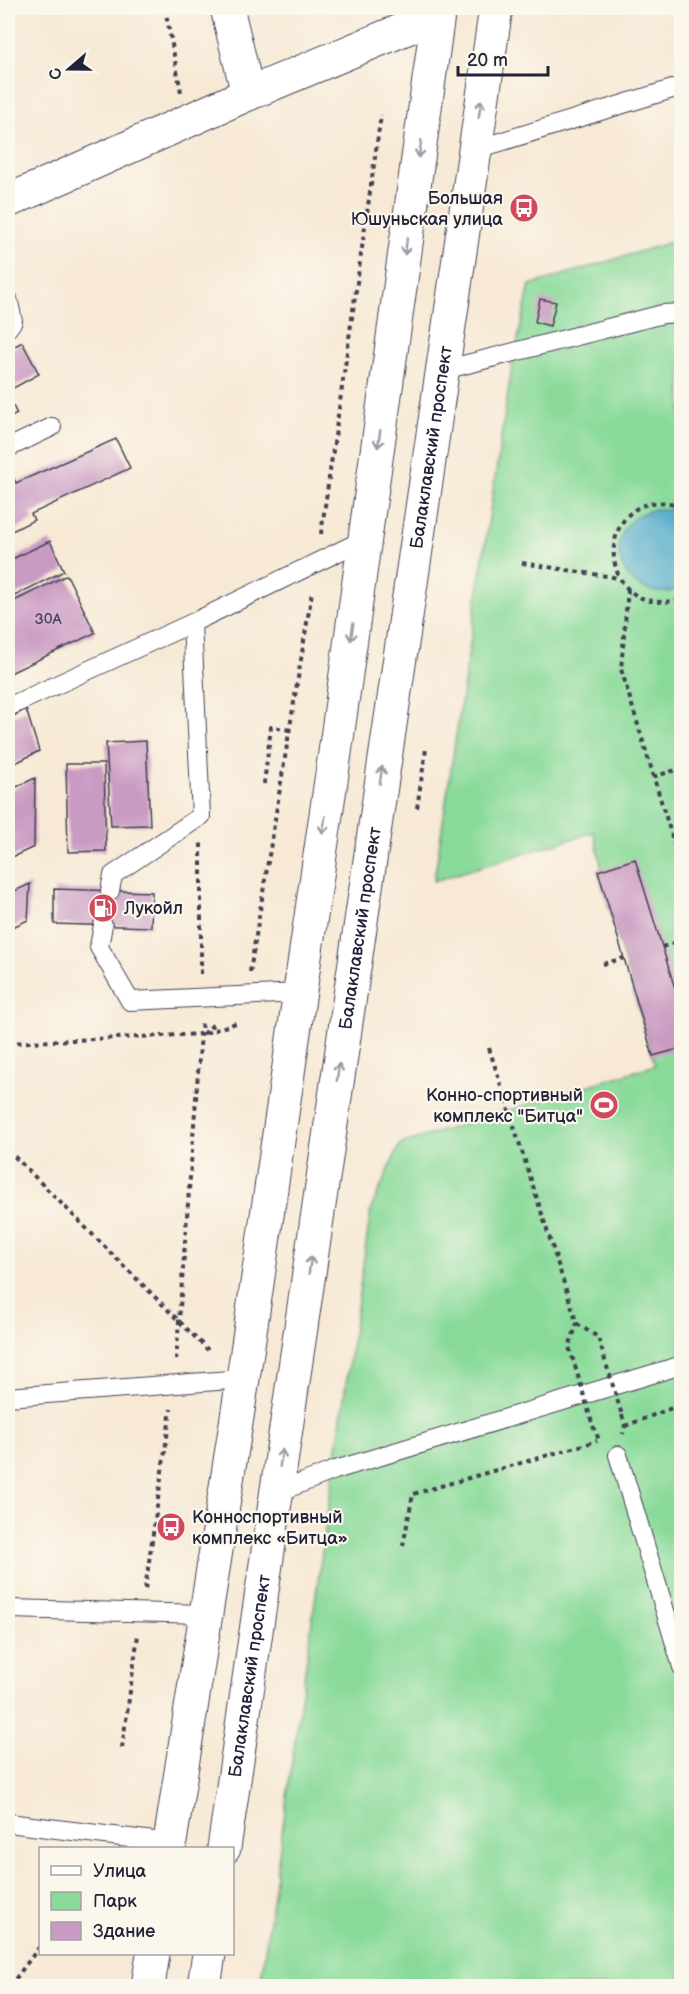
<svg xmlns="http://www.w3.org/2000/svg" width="689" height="1994" font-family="'Balsamiq Sans',sans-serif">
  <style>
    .green { fill: #89da9a; stroke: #567e6a; stroke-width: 1.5 }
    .water { fill: #4ba9c9; stroke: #366682; stroke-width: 1.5 }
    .building { fill: #c99ac2 }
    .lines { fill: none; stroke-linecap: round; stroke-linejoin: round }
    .service-casing { stroke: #424052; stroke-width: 20 }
    .minor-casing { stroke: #424052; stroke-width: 35 }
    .tertiary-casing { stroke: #424052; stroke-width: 35 }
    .secondary-casing { stroke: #424052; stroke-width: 35 }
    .path { stroke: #424052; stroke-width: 4; stroke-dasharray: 4.5 4.5; stroke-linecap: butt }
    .service { stroke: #fff; stroke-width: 18 }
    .minor { stroke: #fff; stroke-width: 33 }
    .tertiary { stroke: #fff; stroke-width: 33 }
    .secondary { stroke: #fff; stroke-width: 33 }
    .path-bridge { stroke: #424052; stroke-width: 4; stroke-dasharray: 4.5 4.5; stroke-linecap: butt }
    .oneway { stroke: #9c9ca7 }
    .labels { text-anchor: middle; stroke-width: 4.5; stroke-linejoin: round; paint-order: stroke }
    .number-label { font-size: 15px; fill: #4c405d }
    .poi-label { font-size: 18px; fill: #22223b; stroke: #fbf7ec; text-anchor: end }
    .street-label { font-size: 18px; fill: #22223b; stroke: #fbf7ec }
  </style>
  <rect width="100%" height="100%" fill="#fbf7ec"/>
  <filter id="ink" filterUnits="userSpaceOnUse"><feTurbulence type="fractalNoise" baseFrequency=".0167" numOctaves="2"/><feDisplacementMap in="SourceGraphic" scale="12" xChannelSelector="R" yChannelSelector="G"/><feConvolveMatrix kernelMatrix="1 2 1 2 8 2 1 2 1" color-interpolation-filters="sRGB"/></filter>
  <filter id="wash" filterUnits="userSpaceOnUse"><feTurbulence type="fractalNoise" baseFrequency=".008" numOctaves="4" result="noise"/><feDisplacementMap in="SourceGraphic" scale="24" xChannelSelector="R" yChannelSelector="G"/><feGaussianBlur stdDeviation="1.35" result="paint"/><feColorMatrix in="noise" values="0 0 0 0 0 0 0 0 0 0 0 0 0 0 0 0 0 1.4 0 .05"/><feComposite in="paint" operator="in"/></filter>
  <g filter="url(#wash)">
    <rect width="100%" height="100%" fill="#f7e9d5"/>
    <path class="green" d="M681,239V1986H260L371,1209L400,1144L655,1065L598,871L602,869L594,832L434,881L512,366L530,285Z"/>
    <path class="water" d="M655,509L674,510L681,514V588C630,609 596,544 637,516C642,512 650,511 655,509Z"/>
    <g id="blocks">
      <g class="building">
        <path d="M540,299L556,302L550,326L535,322Z"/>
        <path d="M22,342L39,374L8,391V350Z"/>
        <path d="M8,396L17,414L8,419Z"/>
        <path d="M116,439L130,468L31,514L34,520L8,533V465L16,483Z"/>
        <path d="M50,541L64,571L8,599V561Z"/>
        <path d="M67,575L95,633L8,674V604Z"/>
        <path d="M26,709L39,751L8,767V719Z"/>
        <path d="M146,741L150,825L111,826L106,743Z"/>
        <path d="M66,764H104L106,851L68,852Z"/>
        <path d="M35,778L34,847L8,859V791Z"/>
        <path d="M635,859L682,1011V1048L653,1056L598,871Z"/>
        <path d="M30,884L28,920L8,929V894Z"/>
        <path d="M54,889L152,892L151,927L54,924Z"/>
      </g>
    </g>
  </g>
  <g filter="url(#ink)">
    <use href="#blocks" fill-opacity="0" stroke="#424052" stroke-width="1.5"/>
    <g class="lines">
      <g class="service-casing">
        <g id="service">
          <path d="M474,150L682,86"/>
          <path d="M8,298L13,321L8,328"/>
          <path d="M440,371L663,314L682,313"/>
          <path d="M8,448L52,427"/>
          <path d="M8,707L192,623L365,539"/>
          <path d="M110,891L113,875L201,816L192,623"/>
          <path d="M103,925L99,947L130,1001L299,993"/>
          <path d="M8,1397L243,1379"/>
          <path d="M618,1455L682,1667"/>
          <path d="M276,1493L335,1470L682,1365"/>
          <path d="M8,1609L206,1614"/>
          <path d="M8,1823L170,1843"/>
        </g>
      </g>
      <g class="minor-casing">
        <path id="minor" d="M227,8L248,94"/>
      </g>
      <g class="tertiary-casing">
        <path id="tertiary" d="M8,201L248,94L438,15"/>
      </g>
      <g class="secondary-casing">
        <g id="secondary">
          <path d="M169,1848L243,1379L333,767L439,8"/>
          <path id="s1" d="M224,1848L496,8"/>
          <path d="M148,1986L153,1954"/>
          <path d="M204,1986L209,1954"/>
        </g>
      </g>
      <g class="path">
        <path d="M165,8L181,92"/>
        <path d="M682,506C593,478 589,624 682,599"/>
        <path d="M321,534L381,115"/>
        <path d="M522,563L619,578"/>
        <path d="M628,589L621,669L682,870"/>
        <path d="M653,777L682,768"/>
        <path d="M264,784L271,727L291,730"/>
        <path d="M417,808L426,749"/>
        <path d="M662,947L682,941"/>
        <path d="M603,964L624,958"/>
        <path d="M250,972L312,592"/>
        <path d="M201,974V843"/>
        <path d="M203,1034L216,1022"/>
        <path d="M8,1043L203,1034L239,1022"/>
        <path d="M489,1048L577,1324L569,1347L575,1366"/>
        <path d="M8,1150L208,1350"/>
        <path d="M577,1324L598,1337L604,1357"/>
        <path d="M176,1360L202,1020"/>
        <path d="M622,1415L625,1426L623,1434"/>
        <path d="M593,1426L600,1442"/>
        <path d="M625,1426L682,1404"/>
        <path d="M403,1546L413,1494L597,1441"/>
        <path d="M145,1589L171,1409"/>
        <path d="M122,1748L138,1635"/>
        <path d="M10,1986L40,1946"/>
      </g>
      <use href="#service" class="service"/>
      <use href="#minor" class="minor"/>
      <use href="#tertiary" class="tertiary"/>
      <use href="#secondary" class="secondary"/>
      <g class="path-bridge">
        <path d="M604,1357L622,1415"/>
        <path d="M575,1366L593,1426"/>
      </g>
    </g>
    <defs><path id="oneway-shaft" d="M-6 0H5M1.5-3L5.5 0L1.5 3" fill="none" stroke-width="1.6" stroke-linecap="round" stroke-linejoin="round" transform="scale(1.5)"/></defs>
    <g class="oneway">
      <use href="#oneway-shaft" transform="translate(480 109) rotate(-81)"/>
      <use href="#oneway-shaft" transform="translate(420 149) rotate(98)"/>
      <use href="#oneway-shaft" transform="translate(406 246) rotate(98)"/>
      <use href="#oneway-shaft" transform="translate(379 439) rotate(98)"/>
      <use href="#oneway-shaft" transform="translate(352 632) rotate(98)"/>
      <use href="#oneway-shaft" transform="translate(381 775) rotate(-82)"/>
      <use href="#oneway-shaft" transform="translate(324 825) rotate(98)"/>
      <use href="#oneway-shaft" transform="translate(338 1072) rotate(-82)"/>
      <use href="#oneway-shaft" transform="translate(310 1265) rotate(-82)"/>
      <use href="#oneway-shaft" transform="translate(281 1458) rotate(-82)"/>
    </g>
  </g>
  <defs>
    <g id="bus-disc" transform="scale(1.5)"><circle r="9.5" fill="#d1495b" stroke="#fbf7ec"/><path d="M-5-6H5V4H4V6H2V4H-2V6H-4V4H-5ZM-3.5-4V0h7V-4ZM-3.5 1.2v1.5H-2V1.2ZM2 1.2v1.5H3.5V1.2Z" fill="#fff"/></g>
    <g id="fuel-disc" transform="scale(1.5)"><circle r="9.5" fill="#d1495b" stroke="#fbf7ec"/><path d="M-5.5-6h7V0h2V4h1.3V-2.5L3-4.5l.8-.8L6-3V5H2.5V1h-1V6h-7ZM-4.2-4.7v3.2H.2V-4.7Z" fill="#fff"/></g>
    <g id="stadium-disc" transform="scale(1.5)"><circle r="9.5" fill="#d1495b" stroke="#fbf7ec"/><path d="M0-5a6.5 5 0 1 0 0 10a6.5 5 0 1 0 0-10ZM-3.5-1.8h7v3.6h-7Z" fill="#fff"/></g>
  </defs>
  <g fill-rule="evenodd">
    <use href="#bus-disc" x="524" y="208"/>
    <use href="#fuel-disc" x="103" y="908"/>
    <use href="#stadium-disc" x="604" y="1105"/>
    <use href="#bus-disc" x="171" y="1527"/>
  </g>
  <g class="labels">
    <g class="number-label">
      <text x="48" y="624">30А</text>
    </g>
    <g class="poi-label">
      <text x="503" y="204">Большая<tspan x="503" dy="21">Юшуньская улица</tspan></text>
      <text x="124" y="914" text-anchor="start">Лукойл</text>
      <text x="583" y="1101">Конно-спортивный<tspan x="583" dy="21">комплекс "Битца"</tspan></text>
      <text x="192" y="1523" text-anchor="start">Конноспортивный<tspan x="192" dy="21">комплекс «Битца»</tspan></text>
    </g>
    <g class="street-label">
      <text dy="6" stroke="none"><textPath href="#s1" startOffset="1416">Балаклавский проспект</textPath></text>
      <text dy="6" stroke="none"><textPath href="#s1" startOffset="930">Балаклавский проспект</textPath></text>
      <text dy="6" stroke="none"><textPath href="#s1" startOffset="174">Балаклавский проспект</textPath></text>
    </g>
  </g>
  <rect width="689" height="1994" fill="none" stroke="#fbf7ec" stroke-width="30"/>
  <rect x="39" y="1847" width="195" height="108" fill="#fbf7ec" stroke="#a4a2a5" stroke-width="1.5"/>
  <rect x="51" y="1866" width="30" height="9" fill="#ffffff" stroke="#a4a2a5" stroke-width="1.5"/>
  <text x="93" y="1877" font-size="18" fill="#22223b">Улица</text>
  <rect x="51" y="1892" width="30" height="18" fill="#89da9a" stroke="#a4a2a5" stroke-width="1.5"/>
  <text x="93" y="1907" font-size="18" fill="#22223b">Парк</text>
  <rect x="51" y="1922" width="30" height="18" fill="#c99ac2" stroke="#a4a2a5" stroke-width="1.5"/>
  <text x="93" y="1937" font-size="18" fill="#22223b">Здание</text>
  <g transform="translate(69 69) rotate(250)" stroke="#fbf7ec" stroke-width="4.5" paint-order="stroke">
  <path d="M0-4.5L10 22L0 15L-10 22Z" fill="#22223b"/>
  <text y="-9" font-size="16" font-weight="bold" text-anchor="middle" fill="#22223b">С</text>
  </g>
  <path d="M458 66v9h90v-9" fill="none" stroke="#22223b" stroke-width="3"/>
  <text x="467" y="66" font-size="18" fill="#22223b" stroke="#fbf7ec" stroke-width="4.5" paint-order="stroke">20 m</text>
</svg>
